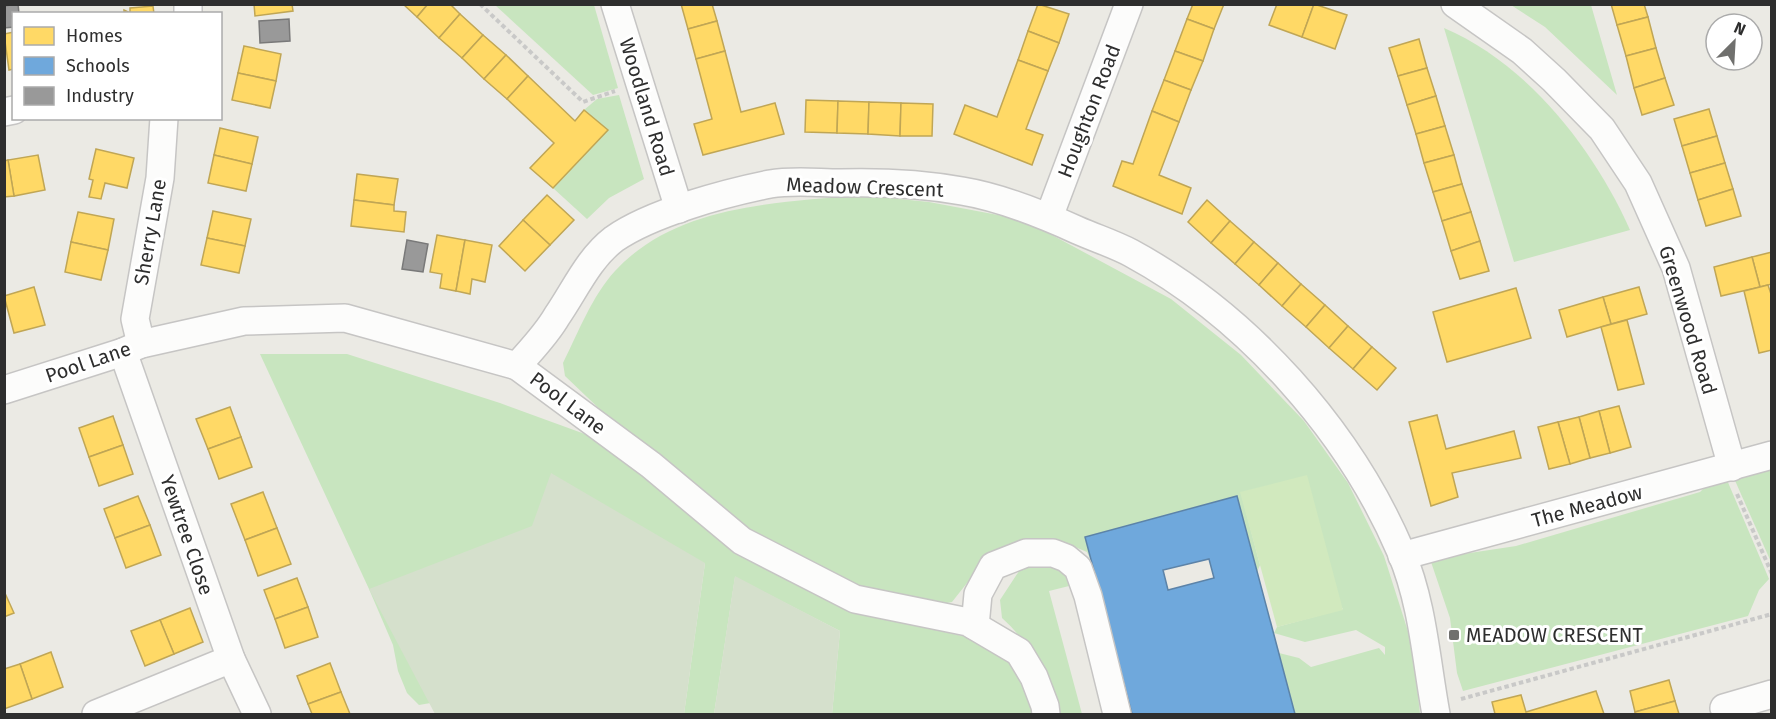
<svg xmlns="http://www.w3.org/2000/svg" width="1776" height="719" font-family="'Fira Sans',sans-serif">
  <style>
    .green { fill: #c8e5bf }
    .cemetery { fill: #d5e0cc }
    .pitch { fill: #d1e9be }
    .homes { fill: #ffd966; stroke: #c0a655; stroke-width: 1.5 }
    .schools { fill: #6fa8dc; stroke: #5c83a8; stroke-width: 1.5; fill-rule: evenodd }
    .industry { fill: #999; stroke: #797979; stroke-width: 1.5 }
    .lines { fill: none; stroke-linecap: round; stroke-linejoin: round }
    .street-casing { stroke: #c6c5c4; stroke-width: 30 }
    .path { stroke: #c9c9c8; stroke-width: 4; stroke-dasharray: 4.5 3; stroke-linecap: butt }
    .street { stroke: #fcfcfb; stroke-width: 27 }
    .poi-dot { fill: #70706e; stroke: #fff; stroke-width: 2 }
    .labels { text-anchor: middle; stroke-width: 6; stroke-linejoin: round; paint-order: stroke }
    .street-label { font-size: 20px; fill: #2e2e2e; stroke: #fff }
    .poi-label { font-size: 20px; fill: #2e2e2e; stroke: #fff; text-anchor: start }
  </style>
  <rect width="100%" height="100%" fill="#ebeae4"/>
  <g class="green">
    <path d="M495,5H594L618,88L593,95Z"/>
    <path d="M1511,5H1591L1617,95L1545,27Z"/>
    <path d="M1444,28C1527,63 1594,149 1630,230L1514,262Z"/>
    <path d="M619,95L644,179L609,198L587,219L553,188L607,130L584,110L597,99Z"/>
    <path d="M860,195L929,202L1024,220L1171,299L1241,355L1304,421L1348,483L1384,556L1413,647L1420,714H1295L1279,653L1299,658L1311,667L1379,648L1385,655V647L1356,630L1305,642L1274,633L1277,627L1343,609L1241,493L1260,565L1257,572L1236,496L1085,537L1092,563L1087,552L1063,542L1023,545L982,564L952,602L936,605L857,590L748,530L609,418L565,376L563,363C578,333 592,296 615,271C677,204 777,203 860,195Z"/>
    <path d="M260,354H347L500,403L604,441L854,612L985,641L1015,658L1040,714H832L840,631L735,577L714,714H684L705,563L442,701L419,705L407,693L398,671L393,645L369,589Z"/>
    <path d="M1771,464V562L1733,476Z"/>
    <path d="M1727,480L1769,579L1759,590L1748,616L1463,691L1457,673L1450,618L1430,559L1516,546L1700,492L1710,482Z"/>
    <path d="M1055,563L1066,577L1069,586L1049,591L1082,714H1055C1041,673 1035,648 1002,618L1000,600L1023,565Z"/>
  </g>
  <g class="cemetery">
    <path d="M551,473L705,563L684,714H435L369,589L532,526Z"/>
    <path d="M735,576L840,631L832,714H714Z"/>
  </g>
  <path class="pitch" d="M1307,475L1343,610L1277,627L1240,492Z"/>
  <g class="homes">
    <path d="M254,4H292L293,11L255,16Z"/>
    <path d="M403,4H428L417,17Z"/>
    <path d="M428,4H450L460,14L439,38L417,17Z"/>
    <path d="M681,4H712L717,21L688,29Z"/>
    <path d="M1038,4L1069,14L1059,43L1028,31Z"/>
    <path d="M1193,4H1224L1214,29L1187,19Z"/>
    <path d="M1277,4H1314L1302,37L1269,25Z"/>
    <path d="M1314,4L1347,15L1335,49L1302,37Z"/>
    <path d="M1611,4H1644L1648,17L1617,25Z"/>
    <path d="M153,6L154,14H124V10L130,13V8Z"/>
    <path d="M460,14L483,35L462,58L439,38Z"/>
    <path d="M1648,17L1656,48L1626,56L1617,25Z"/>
    <path d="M1187,19L1214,29L1203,61L1175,51Z"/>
    <path d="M717,21L725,51L696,59L688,29Z"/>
    <path d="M1028,31L1059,43L1048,71L1018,60Z"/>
    <path d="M14,32V69L9,70L4,34Z"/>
    <path d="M483,35L506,55L484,79L462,58Z"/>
    <path d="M1419,39L1427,68L1398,76L1389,48Z"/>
    <path d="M244,46L281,54L276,81L238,73Z"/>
    <path d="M1656,48L1665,78L1634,88L1626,56Z"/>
    <path d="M725,51L741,112L775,103L784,134L703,155L694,124L712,119L696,59Z"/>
    <path d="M1175,51L1203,61L1191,90L1164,80Z"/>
    <path d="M506,55L528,76L507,99L484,79Z"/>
    <path d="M1018,60L1048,71L1026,129L1043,135L1032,165L954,134L965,105L997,117Z"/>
    <path d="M1427,68L1436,96L1407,105L1398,76Z"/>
    <path d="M238,73L276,81L270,108L232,100Z"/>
    <path d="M528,76L575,121L584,110L608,130L553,188L530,168L554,143L507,99Z"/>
    <path d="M1665,78L1674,105L1642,115L1634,88Z"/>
    <path d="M1164,80L1191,90L1179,122L1152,111Z"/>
    <path d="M1436,96L1445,126L1416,134L1407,105Z"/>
    <path d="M806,100L838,101L837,133L805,132Z"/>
    <path d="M838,101L869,102L868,134L837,133Z"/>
    <path d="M869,102L901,103L900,136L868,134Z"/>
    <path d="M901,103L933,104L932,136H900Z"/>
    <path d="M1709,109L1717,136L1682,146L1674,119Z"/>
    <path d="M1152,111L1179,122L1159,175L1191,188L1182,214L1113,186L1122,161L1133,164Z"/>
    <path d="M1445,126L1454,155L1424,163L1416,134Z"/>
    <path d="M220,128L258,137L252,164L214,155Z"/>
    <path d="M1717,136L1725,163L1690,173L1682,146Z"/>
    <path d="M96,149L134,158L127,188L105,183L101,199L89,197L93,180L89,179Z"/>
    <path d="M38,155L45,190L14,196L8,160Z"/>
    <path d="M214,155L252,164L246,191L208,183Z"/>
    <path d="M1454,155L1462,184L1433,192L1424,163Z"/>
    <path d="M8,160L14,196L4,197V161Z"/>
    <path d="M1725,163L1733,189L1698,200L1690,173Z"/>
    <path d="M357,174L398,179L394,205L354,200Z"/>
    <path d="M1462,184L1471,212L1442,221L1433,192Z"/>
    <path d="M1733,189L1741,216L1706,226L1698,200Z"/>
    <path d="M547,195L574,220L550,245L523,220Z"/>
    <path d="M354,200L394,205V211L406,212L404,232L351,226Z"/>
    <path d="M1207,200L1230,221L1211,243L1188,222Z"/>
    <path d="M213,211L251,219L245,246L207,238Z"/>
    <path d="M78,212L114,219L108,250L71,242Z"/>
    <path d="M1471,212L1480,241L1451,251L1442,221Z"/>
    <path d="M523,220L550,245L525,271L499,246Z"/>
    <path d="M1230,221L1254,242L1235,264L1211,243Z"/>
    <path d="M437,235L465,240L456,291L440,288L442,274L430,272Z"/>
    <path d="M207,238L245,246L239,273L201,265Z"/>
    <path d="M465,240L492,245L485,282L472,279L470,294L456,291Z"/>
    <path d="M1480,241L1489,271L1460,279L1451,251Z"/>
    <path d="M71,242L108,250L101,280L65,272Z"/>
    <path d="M1254,242L1278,263L1259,285L1235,264Z"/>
    <path d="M1772,252V284L1760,287L1752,257Z"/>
    <path d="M1752,257L1760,287L1721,296L1714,267Z"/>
    <path d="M1278,263L1301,284L1282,306L1259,285Z"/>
    <path d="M1301,284L1325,305L1306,327L1282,306Z"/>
    <path d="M1768,285L1772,297V350L1759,353L1744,291Z"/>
    <path d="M34,287L45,325L14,333L4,296Z"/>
    <path d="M1639,287L1647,314L1611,324L1603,297Z"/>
    <path d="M1516,288L1531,338L1447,362L1433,312Z"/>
    <path d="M1603,297L1611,324L1567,337L1559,310Z"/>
    <path d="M1325,305L1348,326L1329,348L1306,327Z"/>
    <path d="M1627,320L1644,384L1618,390L1601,327Z"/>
    <path d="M1348,326L1372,347L1353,369L1329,348Z"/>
    <path d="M1372,347L1396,368L1377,390L1353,369Z"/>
    <path d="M1619,406L1631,447L1610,453L1599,411Z"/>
    <path d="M230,407L241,437L208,449L196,419Z"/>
    <path d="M1599,411L1610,453L1590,458L1579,417Z"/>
    <path d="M1437,415L1446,449L1514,431L1521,458L1452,473L1458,497L1431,506L1409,422Z"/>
    <path d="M113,416L123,445L89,457L79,428Z"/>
    <path d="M1579,417L1590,458L1570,464L1558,422Z"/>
    <path d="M1558,422L1570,464L1549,469L1538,427Z"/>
    <path d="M241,437L252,467L219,479L208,449Z"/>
    <path d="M123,445L133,474L99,486L89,457Z"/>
    <path d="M263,492L277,528L245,540L231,504Z"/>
    <path d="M138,496L150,525L115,538L104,509Z"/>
    <path d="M150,525L161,555L126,568L115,538Z"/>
    <path d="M277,528L291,564L258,576L245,540Z"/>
    <path d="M297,578L308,607L275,619L264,590Z"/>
    <path d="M4,591L14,613L4,617Z"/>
    <path d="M308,607L318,637L285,648L275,619Z"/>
    <path d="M190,608L203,642L174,654L160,620Z"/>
    <path d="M160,620L174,654L145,666L131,631Z"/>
    <path d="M51,652L63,687L32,699L20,664Z"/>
    <path d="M330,663L341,692L308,704L297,676Z"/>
    <path d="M20,664L32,699L4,709V669Z"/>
    <path d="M1669,680L1675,701L1635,712L1630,691Z"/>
    <path d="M1596,691L1604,714H1495L1492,702L1521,695L1526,712Z"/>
    <path d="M341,692L350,714H312L308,704Z"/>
    <path d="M1675,701L1679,714H1636L1635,712Z"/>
  </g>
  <path class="schools" d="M1237,496L1295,714H1132L1085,537ZM1209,559L1214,578L1168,590L1163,570Z"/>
  <g class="industry">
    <path d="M18,4L19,14L12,16L14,27L4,28V6Z"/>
    <path d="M289,19L290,41L260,43L259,21Z"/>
    <path d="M407,240L428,244L423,272L402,269Z"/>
  </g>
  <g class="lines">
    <g class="street-casing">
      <g id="street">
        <path d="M615,4L679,209"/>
        <path d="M1455,4L1522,51L1554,80L1602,129L1638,183L1676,268L1732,467"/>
        <path d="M188,14V4"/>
        <path d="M4,112L14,110"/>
        <path d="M1049,217L1129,4"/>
        <path d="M141,344L135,319L160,178L164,118"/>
        <path d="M123,352L231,659L257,714"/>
        <path d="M517,366C531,350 546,335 557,316C575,290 588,259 614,239C651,213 725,193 770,184C793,180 818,183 841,183C880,182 923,184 962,191C999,197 1044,215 1077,230C1095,238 1114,244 1131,253C1247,316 1349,430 1401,552C1423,604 1426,660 1436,714"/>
        <path d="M4,390L123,352L141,344L244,321L345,318L517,366L651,465L742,541L855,599L968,622L1019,652L1034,677L1045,706L1046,714"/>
        <path d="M1402,556L1772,455"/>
        <path d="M975,626L978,594L993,566L1026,553H1053L1066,558L1078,568L1088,596L1117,714"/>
        <path d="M1724,708L1772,694"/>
        <path d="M96,714L231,659"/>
      </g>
    </g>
    <g class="path">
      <path d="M480,4L583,102L615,91"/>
      <path d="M1737,494L1772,574"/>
      <path d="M1461,699L1772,614"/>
    </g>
    <use href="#street" class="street"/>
  </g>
  <rect class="poi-dot" x="1448" y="629" width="12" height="12" rx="3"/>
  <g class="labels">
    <g class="street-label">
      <text transform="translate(647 107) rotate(73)" y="7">Woodland Road</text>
      <text transform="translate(1089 111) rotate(-69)" y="7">Houghton Road</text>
      <text transform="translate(865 187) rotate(2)" y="7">Meadow Crescent</text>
      <text transform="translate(150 232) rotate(-80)" y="7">Sherry Lane</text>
      <text transform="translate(1688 320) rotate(73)" y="7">Greenwood Road</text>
      <text transform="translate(88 362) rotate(-19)" y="7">Pool Lane</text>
      <text transform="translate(568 403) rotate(37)" y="7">Pool Lane</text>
      <text transform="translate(1587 506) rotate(-15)" y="7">The Meadow</text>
      <text transform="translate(187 535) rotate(71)" y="7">Yewtree Close</text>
    </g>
    <g class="poi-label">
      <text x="1466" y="642">MEADOW CRESCENT</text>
    </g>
  </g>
  <rect width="1776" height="719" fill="none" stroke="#2e2e2e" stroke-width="12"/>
  <rect x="12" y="12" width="210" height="108" fill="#ffffff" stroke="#ababab" stroke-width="1.5"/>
  <rect x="24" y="27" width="30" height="18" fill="#ffd966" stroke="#ababab" stroke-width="1.5"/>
  <text x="66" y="42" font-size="18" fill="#2e2e2e">Homes</text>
  <rect x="24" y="57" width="30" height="18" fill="#6fa8dc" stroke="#ababab" stroke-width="1.5"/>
  <text x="66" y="72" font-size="18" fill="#2e2e2e">Schools</text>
  <rect x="24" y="87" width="30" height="18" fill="#999999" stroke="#ababab" stroke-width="1.5"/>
  <text x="66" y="102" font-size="18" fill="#2e2e2e">Industry</text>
  <g transform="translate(1734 42) rotate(24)"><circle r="28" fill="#ffffff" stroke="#ababab" stroke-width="1.5"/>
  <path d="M0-4.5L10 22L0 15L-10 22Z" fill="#70706e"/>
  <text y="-9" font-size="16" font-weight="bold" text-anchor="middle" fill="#2e2e2e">N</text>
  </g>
</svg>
